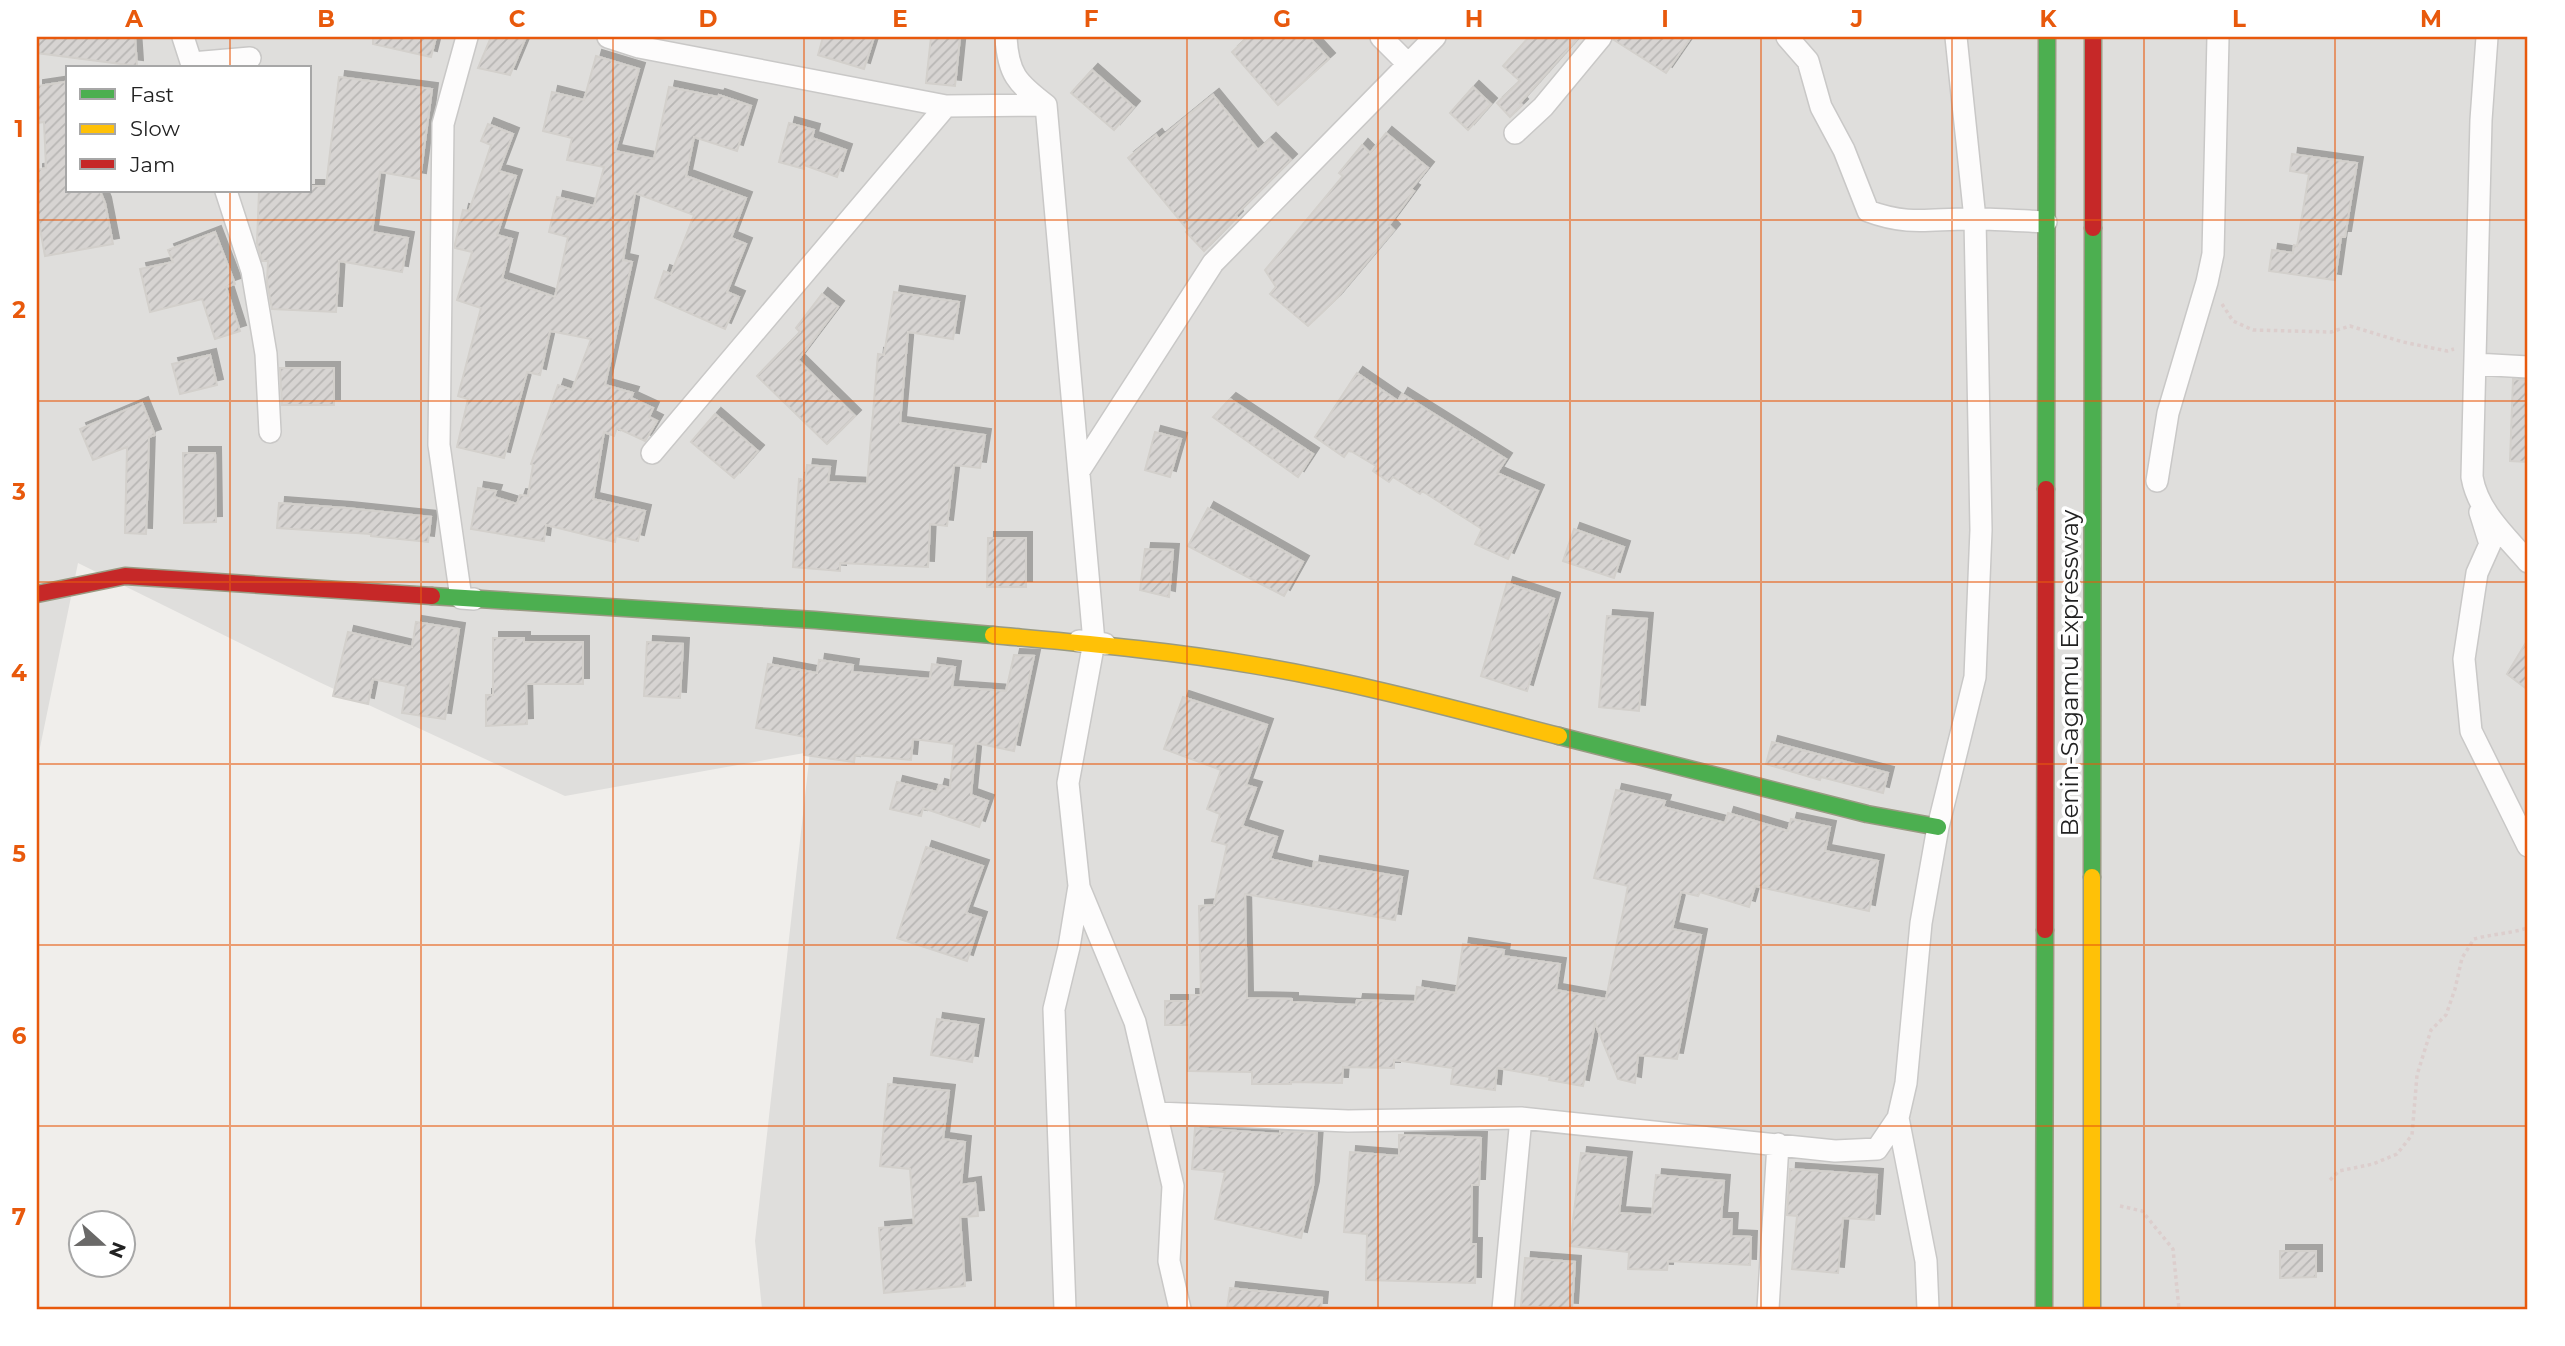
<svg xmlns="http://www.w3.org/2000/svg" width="2565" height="1346" font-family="Montserrat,sans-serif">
  <defs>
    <pattern id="building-hatch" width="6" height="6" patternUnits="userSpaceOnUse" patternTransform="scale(1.75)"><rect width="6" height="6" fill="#d7d4d2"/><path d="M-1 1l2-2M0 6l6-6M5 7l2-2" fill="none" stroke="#b8b6b4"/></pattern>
    <filter id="shadow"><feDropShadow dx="6" dy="-6" stdDeviation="0" flood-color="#0004"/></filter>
  </defs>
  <rect width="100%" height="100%" fill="#f0eeeb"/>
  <path fill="#dfdedc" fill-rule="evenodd" d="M37,37H2528V1309H762L755,1241L810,752L565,796L319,682L78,563L37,762ZM68,68H310V191H68Z"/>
  <path fill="url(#building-hatch)" stroke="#d3d0cc" stroke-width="2" filter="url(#shadow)" d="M37,37H135L137,66L37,53Z
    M373,37H436L431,57L373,44Z
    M491,37H526L510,75L478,68Z
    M823,37H874L864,69L818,55Z
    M931,37H960L955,86L926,83Z
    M1248,37H1309L1329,59L1278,105L1232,52Z
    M1529,37H1579L1520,103L1522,105L1510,117L1497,103L1520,81L1503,66Z
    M1614,37H1691L1666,73L1614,40Z
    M596,56L639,69L615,151L654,159L669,87L718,97L719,95L751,106L737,151L694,137L686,176L746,198L731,238L746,244L727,292L739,297L725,329L655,298L664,271L671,274L694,215L635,193L623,260L632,262L605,385L633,393L631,398L653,408L649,417L657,421L645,441L617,428L614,436L604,432L593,499L645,511L638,541L616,536L615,542L546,525L544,541L471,529L478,488L496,491L494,497L517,504L520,495L528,496L533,465L531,464L558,385L572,390L591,339L550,331L540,375L527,372L504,458L457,447L468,399L458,396L481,308L457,300L472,252L455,248V244L463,210L469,211L491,145L481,141L488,124L513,134L499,171L516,176L497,235L512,239L502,279L555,297L568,237L549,232L557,197L594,206L604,167L567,160L572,138L543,131L552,92L584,100Z
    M1092,70L1134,107L1114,130L1071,93Z
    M339,77L432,89L420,179L380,172L372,232L408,238L402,272L339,261L336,312L272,309L267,282L268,261H262L257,243L259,191H310V186H326Z
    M65,82L68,103V191H100L105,203L113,244L45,256L37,212V170L46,168L44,122L37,123V86Z
    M1473,87L1491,104L1468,130L1450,113Z
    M1213,95L1258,150L1270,139L1291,160L1236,215L1237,217L1204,251L1186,232L1188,230L1128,158L1156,135L1159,139Z
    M789,123L814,130L812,138L846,150L837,177L804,165V169L779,162Z
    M1386,133L1428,168L1411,189L1414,191L1389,225L1394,230L1335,300L1308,326L1270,294L1276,287L1265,270L1343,176L1339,173L1362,145L1370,153Z
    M2292,154L2357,163L2345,237H2341L2335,280L2269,271L2272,250L2293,253L2294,245L2297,246L2309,174L2290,171Z
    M215,232L235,284L226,287L240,331L215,339L202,299L150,312L140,269L173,262L168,250Z
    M894,292L959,302L953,339L908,332L900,423L985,435L980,468L954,465L947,526L930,524L928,567L840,563V571L793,567L799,479L805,480L807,465L830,467L828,482L867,484L878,354L884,355Z
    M822,294L838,307L798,360L855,416L827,444L757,376L800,332L796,328Z
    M210,355L217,385L180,394L172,364Z
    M280,368H334V405H282Z
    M1357,373L1398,401L1402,394L1506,459L1497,473L1538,491L1508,559L1475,544L1482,529L1422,491L1420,494L1393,477L1389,482L1373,471L1376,466L1349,450L1344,457L1315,437Z
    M2513,379L2528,380V462L2510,461Z
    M1230,399L1313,454L1298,477L1213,417Z
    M142,403L155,435L149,437L146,534L125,533L127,447L93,460L80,429Z
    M715,414L758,451L734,478L691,442Z
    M1155,432L1181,439L1170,477L1145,470Z
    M183,453H215L216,522L184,523Z
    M279,503L346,508L431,517L428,542L371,536V534L277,528Z
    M1208,508L1303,562L1284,596L1188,546Z
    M1574,529L1624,547L1614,578L1563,561Z
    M988,538H1026V587H987Z
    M1145,549L1173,550L1169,597L1140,590Z
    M1507,583L1554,599L1527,691L1481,676Z
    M1607,616L1647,619L1639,711L1599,707Z
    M416,622L459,629L445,719L402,713L406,686L373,679L368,704L333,696L348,632L412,647Z
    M493,638H524V642H583V684H526L527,724L486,726V695H493Z
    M2528,639V690L2507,674Z
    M647,642L683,644L680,698L644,696Z
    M1014,655L1034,656L1014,751L976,743L971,795L988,801L979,827L923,808L921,816L890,809L897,782L937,792L939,785L950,788L954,744L913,739L911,760L855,755L854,762L804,755L806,737L756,728L768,664L817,673L819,660L853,665L852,672L930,679L932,664L955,667L952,687L1006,691Z
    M1183,697L1267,725L1246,785L1256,788L1242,826L1277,837L1270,859L1313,869L1314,862L1402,877L1395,920L1245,894L1247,998L1292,999V1002L1356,1005L1357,1000L1415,1002L1417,987L1456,993L1463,944L1504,950L1503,956L1560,964L1556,990L1606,999L1628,886L1594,878L1616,790L1665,801L1663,807L1725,823L1728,813L1788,831L1791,819L1830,827L1825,851L1878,861L1869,911L1755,886L1749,907L1700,892L1698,896L1681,892L1672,929L1701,935L1677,1059L1638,1055L1635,1083L1618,1079L1595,1023L1583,1086L1549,1080L1550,1077L1497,1068L1495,1090L1451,1084L1453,1068L1394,1060V1068L1343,1067L1342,1083L1291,1082V1084H1252V1072L1188,1071L1189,1025H1165V1001H1190V995H1201L1199,906L1214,905L1227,845L1212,841L1220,814L1207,809L1221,770L1164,749Z
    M1772,742L1888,773L1883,793L1821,777L1820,780L1766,764Z
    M926,847L983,866L966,913L981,918L967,961L897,938Z
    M937,1019L978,1025L972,1062L931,1055Z
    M888,1084L949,1091L943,1139L965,1142L961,1185L975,1183L978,1216L960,1217L965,1286L884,1293L879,1228L914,1225L910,1169L880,1166Z
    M1195,1128L1280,1134V1131L1317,1133L1313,1187L1301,1238L1215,1219L1225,1172L1192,1169Z
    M1399,1135L1481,1138L1479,1185H1472L1471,1244H1476L1475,1283L1366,1280L1367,1234L1344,1232L1350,1152L1399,1156Z
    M1581,1153L1626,1158L1619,1213L1652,1215L1656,1175L1724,1181L1721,1219H1732L1731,1236L1751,1237L1750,1265L1668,1261L1667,1270L1628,1269L1629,1252L1570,1246Z
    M1790,1169L1877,1175L1874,1220L1843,1218L1838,1273L1792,1269L1797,1216L1787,1215Z
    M2280,1251H2316V1277L2280,1278Z
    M1525,1258L1575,1262L1572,1309L1521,1306Z
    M1230,1288L1322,1298L1321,1309H1227Z"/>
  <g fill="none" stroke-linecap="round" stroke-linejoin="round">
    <g stroke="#c9c8c7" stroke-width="24">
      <path id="street" d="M183,37L193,68
        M467,37L443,124L439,445L461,598L474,599
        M608,37L639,47L946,106L1046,105
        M1006,37C1008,74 1017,83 1046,105L1094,642L1079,641
        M1381,37L1408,64
        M1787,37L1808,61L1821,107L1844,150L1868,211C1911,227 1933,218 1975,219C1999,219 2023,221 2046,222
        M2487,37L2481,120L2472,477C2478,512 2506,536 2528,562
        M192,63L250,58
        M1515,133L1543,107L1601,37
        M226,191L252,271L266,354L270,432
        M2475,364L2528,367
        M652,453L946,106
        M1079,471L1213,263L1435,37
        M2157,481L2168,413L2207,282L2213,254L2218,37
        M2480,512L2490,544L2477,573L2464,659L2471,731L2528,846
        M1079,887L1135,1022L1173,1186L1169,1261L1180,1309
        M1157,1113L1348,1121L1521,1118L1835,1151L1877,1149L1898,1118L1906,1083L1921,923L1938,827L1975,677L1981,530L1975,219L1956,37
        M1898,1118L1926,1261L1928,1309
        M1065,1309L1054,1009L1069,947L1079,886L1068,783L1094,642L1105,644
        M1503,1309L1521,1118
        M1768,1309L1778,1144"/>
    </g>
    <g stroke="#999a82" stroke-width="19">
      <path id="fast" d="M2046,489L2047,37
        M432,596L815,620L993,635
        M1559,736L1867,814L1938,827
        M2092,877L2093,228
        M2044,1309L2045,930"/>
    </g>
    <g stroke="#999a82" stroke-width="19">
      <path id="slow" d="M993,635C1080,643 1167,650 1253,665C1356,682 1458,710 1559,736
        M2092,877V1309"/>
    </g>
    <g stroke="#999a82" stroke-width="19">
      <path id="jam" d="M2093,228V37
        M37,594L125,576L432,596
        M2045,930L2046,489"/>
    </g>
    <path stroke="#dccecd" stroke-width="3.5" stroke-dasharray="3.5 3.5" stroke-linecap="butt" d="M2222,304L2233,321L2253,330L2331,332L2350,326L2403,342L2447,351L2454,349
      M2330,1180L2339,1171L2373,1164L2397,1154L2412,1135L2417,1075L2431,1030L2446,1015L2455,989L2462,958L2474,939C2486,935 2522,932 2528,927
      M2120,1206L2142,1211L2173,1249L2179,1309"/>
    <use href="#street" stroke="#fdfcfc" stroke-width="21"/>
    <use href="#fast" stroke="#4caf50" stroke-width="16"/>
    <use href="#slow" stroke="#ffc107" stroke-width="16"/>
    <use href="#jam" stroke="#c62828" stroke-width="16"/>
  </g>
  <path fill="none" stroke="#e8590c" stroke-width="2" stroke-opacity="0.55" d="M230,37V68M421,37V1309M613,37V1309M804,37V1309M995,37V1309M1187,37V1309M1378,37V1309M1570,37V1309M1761,37V1309M1952,37V1309M2144,37V1309M2335,37V1309M230,191V1309M37,220H2528M37,401H2528M37,582H2528M37,764H2528M37,945H2528M37,1126H2528"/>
  <g text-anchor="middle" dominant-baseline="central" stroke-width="7" stroke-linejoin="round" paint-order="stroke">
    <g font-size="24" fill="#222" stroke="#fff">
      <text transform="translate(2069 673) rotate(-90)">Benin-Sagamu Expressway</text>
    </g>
  </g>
  <rect width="2565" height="1346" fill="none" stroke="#ffffff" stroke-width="77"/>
  <rect x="66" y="66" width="245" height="126" fill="#ffffff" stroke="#a7a7a7" stroke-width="2"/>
  <rect x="80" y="89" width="35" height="10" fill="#4caf50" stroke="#a7a7a7" stroke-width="2"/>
  <text x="130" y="102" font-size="21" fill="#222222">Fast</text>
  <rect x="80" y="124" width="35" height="10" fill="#ffc107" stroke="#a7a7a7" stroke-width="2"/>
  <text x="130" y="136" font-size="21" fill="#222222">Slow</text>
  <rect x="80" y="159" width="35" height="10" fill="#c62828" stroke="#a7a7a7" stroke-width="2"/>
  <text x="130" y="172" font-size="21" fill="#222222">Jam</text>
  <g transform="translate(102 1244) rotate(111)"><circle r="33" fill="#ffffff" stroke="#a7a7a7" stroke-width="2"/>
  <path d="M0-5L12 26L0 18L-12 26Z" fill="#6a6968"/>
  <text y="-10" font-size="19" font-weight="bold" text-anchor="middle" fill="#222222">N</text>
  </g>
  <rect x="38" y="38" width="2488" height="1270" fill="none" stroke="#e8590c" stroke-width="2.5"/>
  <g font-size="23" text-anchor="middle" font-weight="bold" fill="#e8590c">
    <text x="134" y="27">A</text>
    <text x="326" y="27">B</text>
    <text x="517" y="27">C</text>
    <text x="708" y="27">D</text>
    <text x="900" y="27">E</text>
    <text x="1091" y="27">F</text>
    <text x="1282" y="27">G</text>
    <text x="1474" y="27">H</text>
    <text x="1665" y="27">I</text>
    <text x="1857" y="27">J</text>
    <text x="2048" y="27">K</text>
    <text x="2239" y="27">L</text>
    <text x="2431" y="27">M</text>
    <text x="19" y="137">1</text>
    <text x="19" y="318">2</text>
    <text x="19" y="500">3</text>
    <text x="19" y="681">4</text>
    <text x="19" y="862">5</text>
    <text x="19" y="1044">6</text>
    <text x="19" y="1225">7</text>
  </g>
</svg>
